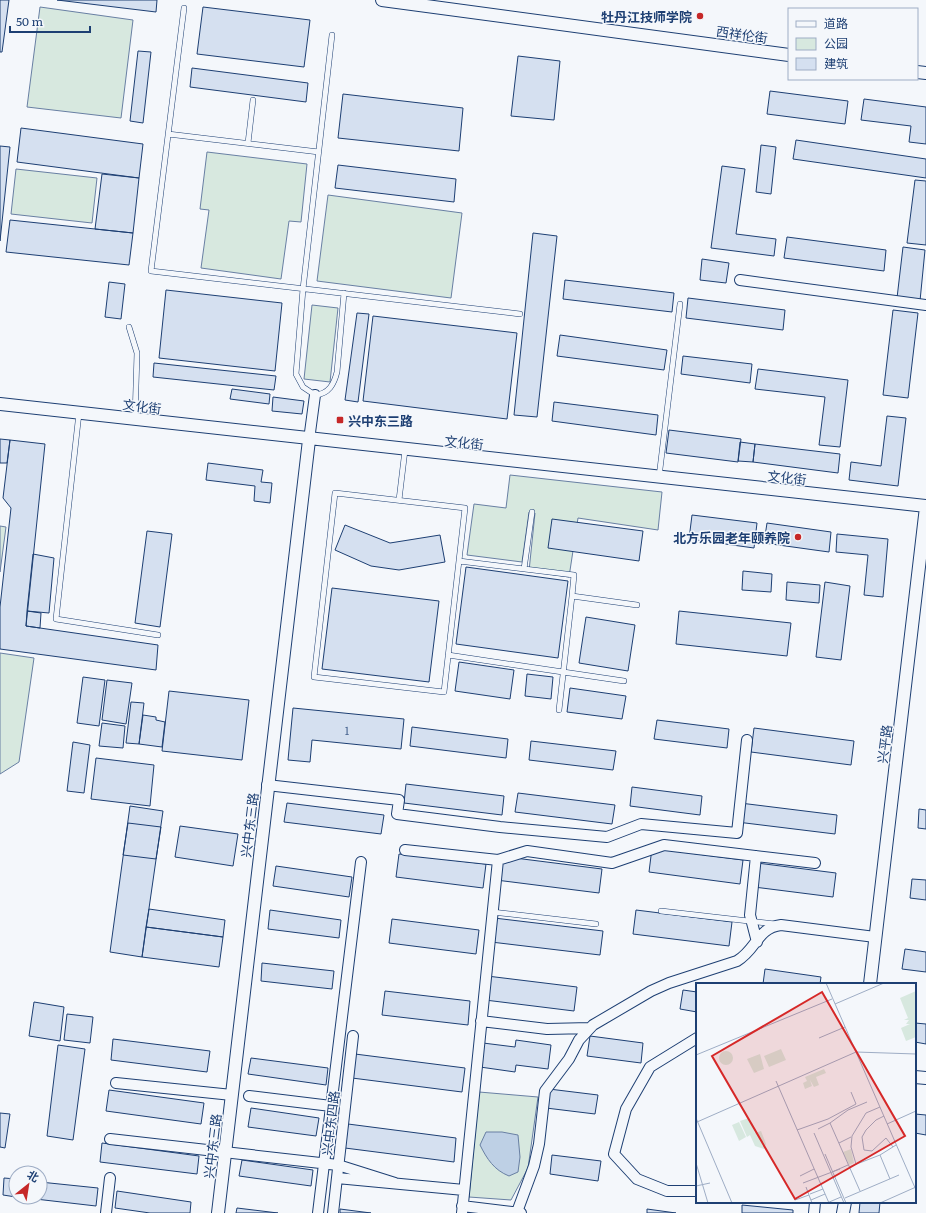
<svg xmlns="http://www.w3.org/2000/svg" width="926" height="1213" font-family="Literata,'Noto Sans SC',serif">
  <rect width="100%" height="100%" fill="#f4f7fb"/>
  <path fill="#d7e8df" stroke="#687fa3" d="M40,7L133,20L121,118L27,107Z
    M207,152L307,164L301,222L289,221L281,279L201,268L209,210L200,209Z
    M16,169L97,178L92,223L11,214Z
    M328,195L462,213L451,298L317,281Z
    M312,305L338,308L330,382L304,379Z
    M510,475L662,492L658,530L578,518L569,577L529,571L535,513L529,512L522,562L467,555L474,504L506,508Z
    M0,526L6,527L0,572Z
    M0,653L34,658L19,762L0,774Z
    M479,1092L538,1097L528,1168L511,1200L469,1197Z"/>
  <path fill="#bed0e5" stroke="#687fa3" d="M486,1132H502L518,1135L520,1157L518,1172L509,1176C494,1170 487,1159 480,1145Z"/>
  <path fill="#d5e0f0" stroke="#1d3f73" d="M0,0H9L2,52H0Z
    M57,0H157L156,12Z
    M203,7L310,20L304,67L197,54Z
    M138,51L151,52L143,123L130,121Z
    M518,56L560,61L554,120L511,116Z
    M192,68L308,83L306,102L190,87Z
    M770,91L848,101L845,124L767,114Z
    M343,94L463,108L459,151L338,138Z
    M864,99L926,107V144L909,142L911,126L861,120Z
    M21,128L143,144L139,178L17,162Z
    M796,140L926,159V178L793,159Z
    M761,145L776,147L771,194L756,192Z
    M0,146L10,147L0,241Z
    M338,165L456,179L454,202L335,188Z
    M722,166L745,169L736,234L776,239L774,256L711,248Z
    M102,174L139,178L133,233L95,229Z
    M915,180L926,181V245L907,243Z
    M10,220L133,233L129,265L6,252Z
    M533,233L557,236L537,417L514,415Z
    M787,237L886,250L884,271L784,258Z
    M903,247L925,250L920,301L897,298Z
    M702,259L729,263L726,283L700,280Z
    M565,280L674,293L672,312L563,299Z
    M109,282L125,284L121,319L105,317Z
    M166,290L282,303L275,371L159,358Z
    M688,298L785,310L783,330L686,318Z
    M893,310L918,313L908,398L883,395Z
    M357,313L369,314L358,402L345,400Z
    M373,316L517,333L507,419L363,401Z
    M560,335L667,350L664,370L557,356Z
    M683,356L752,364L750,383L681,374Z
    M154,363L276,376L274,390L153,377Z
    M758,369L848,380L840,447L819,445L825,397L755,389Z
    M232,389L270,394L269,404L230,399Z
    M273,397L304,401L302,414L272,411Z
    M554,402L658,415L656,435L552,421Z
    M887,416L906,418L898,486L849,480L851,462L881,466Z
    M669,430L741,439L738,462L666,453Z
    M0,439L10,440L7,463H0Z
    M10,440L45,444L26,626L158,645L156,670L0,649V607L11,508L3,498Z
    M740,442L755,444L753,462L738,461Z
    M755,444L840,454L838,473L753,462Z
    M208,463L263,470L261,482L272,483L270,503L254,501L255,486L206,480Z
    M692,515L757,523L754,548L689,539Z
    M552,519L643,531L639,561L548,548Z
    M767,523L831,532L829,552L764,543Z
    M345,525L390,543L440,535L445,562L399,570L371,566L335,550Z
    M147,531L172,534L160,627L135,623Z
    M837,534L888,539L883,597L864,595L868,555L836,552Z
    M33,554L54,558L49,613L27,611Z
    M466,567L568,581L558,658L456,644Z
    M743,571L772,574L771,592L742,590Z
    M787,582L820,585L819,603L786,600Z
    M825,582L850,586L841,660L816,657Z
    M332,588L439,601L429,682L322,669Z
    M27,611L41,613L40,628L26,626Z
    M679,611L791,623L787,656L676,644Z
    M586,617L635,625L628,671L579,663Z
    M459,662L514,670L510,699L455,691Z
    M527,674L553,677L551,699L525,696Z
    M83,677L105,680L99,726L77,723Z
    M107,680L132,683L126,724L102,720Z
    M570,688L626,696L622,719L567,712Z
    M169,691L249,700L242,760L162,751Z
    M131,702L144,703L139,744L126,743Z
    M293,708L404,719L401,749L312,740L310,762L288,760Z
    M143,715L156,717V720L165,722L162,747L139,744Z
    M657,720L729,729L727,748L654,739Z
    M102,723L125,726L123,748L99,746Z
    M412,727L508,739L506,758L410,746Z
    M754,728L854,741L851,765L751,752Z
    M531,741L616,751L613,770L529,760Z
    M73,742L90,745L84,793L67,791Z
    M96,758L154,765L150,806L91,799Z
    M406,784L504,796L502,815L404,803Z
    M632,787L702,796L700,815L630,806Z
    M518,793L615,805L612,824L515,812Z
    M287,803L384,815L381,834L284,822Z
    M740,803L837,815L835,834L737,822Z
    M130,806L163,811L142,957L110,952Z
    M919,809L926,810V829L918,828Z
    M128,823L161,827L156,859L123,855Z
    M180,826L238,834L233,866L175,857Z
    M652,848L743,860L740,884L649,872Z
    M399,854L486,864L483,888L396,877Z
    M499,856L602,869L599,893L496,880Z
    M757,863L836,873L833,897L754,887Z
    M276,866L352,877L349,897L273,886Z
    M912,879L926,880V900L910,898Z
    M149,909L225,920L223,937L146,927Z
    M270,910L341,920L339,938L268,929Z
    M636,910L732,922L729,946L633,934Z
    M494,918L603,931L600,955L491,942Z
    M392,919L479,930L476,954L389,943Z
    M146,927L223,937L219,967L142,957Z
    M905,949L926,952V972L902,969Z
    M262,963L334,971L332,989L261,981Z
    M765,969L821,977L820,984H763Z
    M487,976L577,987L574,1011L485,1000Z
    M683,990L697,992V1012L680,1009Z
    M385,991L470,1001L468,1025L382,1015Z
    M34,1002L64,1007L60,1041L29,1036Z
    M67,1014L93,1017L90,1043L64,1040Z
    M915,1023L926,1024V1044L915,1042Z
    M590,1036L643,1043L641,1063L587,1056Z
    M113,1039L210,1051L207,1072L111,1060Z
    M516,1040L551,1045L548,1069L516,1065L515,1072L480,1067L483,1043L515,1047Z
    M58,1045L85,1049L73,1140L47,1136Z
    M355,1054L465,1068L462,1092L352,1078Z
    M251,1058L328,1068L326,1085L248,1074Z
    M549,1089L598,1095L595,1114L546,1108Z
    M109,1090L204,1103L201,1124L106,1111Z
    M251,1108L319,1118L316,1136L248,1127Z
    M0,1113L10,1114L5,1148L0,1147Z
    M915,1114L926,1115V1135L915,1133Z
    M348,1124L456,1138L454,1162L345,1148Z
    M102,1143L199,1156L197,1174L100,1162Z
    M552,1155L601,1161L598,1181L550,1174Z
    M242,1160L313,1170L311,1186L239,1176Z
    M4,1178L16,1179V1197L3,1195Z
    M40,1182L98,1188L96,1206L18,1197H40Z
    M117,1191L191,1202L190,1213H150L115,1208Z
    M860,1202H880L879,1213H859Z
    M742,1205L793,1210V1213H742Z
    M237,1208L278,1213H236Z
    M340,1209L371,1213H340Z
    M647,1209L676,1213H647Z"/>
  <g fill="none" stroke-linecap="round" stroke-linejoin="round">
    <g stroke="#1d3f73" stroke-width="6">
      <path id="service" d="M184,8L151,271L520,314
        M332,35L303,289L296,374L303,387L315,395C329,394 334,384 337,372L344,293
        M168,134L319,152
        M248,143L253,100
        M129,327L137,353L135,419
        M79,413L56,619L158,635
        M659,477L680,304
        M335,493L465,508L444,692L314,677Z
        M399,500L405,450
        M459,561L574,575L572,596
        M524,569L532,512
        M448,655L624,681
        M559,710L572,596L637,605
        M661,911L775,924
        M492,912L596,924"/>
    </g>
    <g stroke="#1d3f73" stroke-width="12">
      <path id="minor" d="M740,280L926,305
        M309,440L315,395
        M267,785L399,800L397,814L500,827L607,837L641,824L737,833L747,740
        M405,850L498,860L462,1213
        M756,856L750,915L757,942
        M498,860L527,851L612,863L664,845L815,863
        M481,1021L547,1029L590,1028
        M697,1038L650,1067L626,1109L614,1154L637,1179L667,1191H697
        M116,1083L232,1095
        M249,1096L331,1106
        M110,1139L338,1165L395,1183
        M337,1178L464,1190
        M462,1206L521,1213
        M517,1212L534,1166L539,1144L545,1091L569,1059L579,1040L593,1025L651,991L669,983L737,961C757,949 757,928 781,925L875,937
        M106,1213L110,1178
        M318,1213L361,862
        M333,1213L353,1036
        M814,1213L815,1202"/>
    </g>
    <g stroke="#1d3f73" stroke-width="14">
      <path id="tertiary" d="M382,0L789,55
        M917,72L926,73
        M0,404L926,506
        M870,984L926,507
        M915,1077L926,1078
        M218,1213L309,440
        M843,1213L845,1202"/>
    </g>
    <use href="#service" stroke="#f4f7fb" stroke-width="5"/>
    <use href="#minor" stroke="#f4f7fb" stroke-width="10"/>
    <use href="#tertiary" stroke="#f4f7fb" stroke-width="12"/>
  </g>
  <g fill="#c62828" stroke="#f4f7fb" stroke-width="1.5">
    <circle cx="700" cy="16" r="4"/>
    <rect x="336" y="416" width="8" height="8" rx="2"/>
    <circle cx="798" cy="537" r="4"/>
  </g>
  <g text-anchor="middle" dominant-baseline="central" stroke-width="3" stroke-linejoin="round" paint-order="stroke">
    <g font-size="11" fill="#4b6792">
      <text x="347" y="730">1</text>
    </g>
    <g font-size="13" font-weight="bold" fill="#1d3f73" stroke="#f4f7fb" text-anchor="end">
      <text x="692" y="16">牡丹江技师学院</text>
      <text x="348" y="420" text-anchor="start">兴中东三路</text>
      <text x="790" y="537">北方乐园老年颐养院</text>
    </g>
    <g font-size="13" fill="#1d3f73" stroke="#f4f7fb">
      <text transform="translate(742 34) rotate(8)">西祥伦街</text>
      <text transform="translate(142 406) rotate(7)">文化街</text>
      <text transform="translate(464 442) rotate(6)">文化街</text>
      <text transform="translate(787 477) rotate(6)">文化街</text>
      <text transform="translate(884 744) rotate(-83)">兴平路</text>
      <text transform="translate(249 825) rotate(-83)">兴中东三路</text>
      <text transform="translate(330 1123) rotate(-83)">兴中东四路</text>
      <text transform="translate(212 1146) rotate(-83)">兴中东三路</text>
    </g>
  </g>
  <g transform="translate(696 983)">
    <rect width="220" height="220" fill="#f4f7fb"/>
    <path d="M220,8V54L210,58L205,45L214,41H210L213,37H208L212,35L204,15ZM85,66L90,77L73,84L68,73ZM23 75a7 7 0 1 1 14 0a7 7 0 1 1-14 0ZM64,71L68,86L58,90L51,76ZM128,86L130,90L120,94L123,102L118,104L114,97L116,103L109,106L107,100L111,98L109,94ZM53,135L59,150L65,148L70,161L68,166L59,163L54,152L51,154L44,138ZM43,139L50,154L43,158L36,142ZM155,166L158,180L153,182L147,169Z" fill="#d7e8df"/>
    <path fill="none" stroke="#9eadc5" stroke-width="1" d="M130,0L220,207M139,21L188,0M123,55L149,44M0,72L136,16M80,98L133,220M188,133L180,137L170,147L166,154L168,167L176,168L190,155L197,164M0,135L36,220M1,139L160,69L220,71M134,140L152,127L171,119M191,141L220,128M122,146L134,140L164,208M101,147L132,136L160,121L155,109M118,150L148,220M143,160L155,154M129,171L150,220M184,172L194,196M0,180L12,220M160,181L155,164L156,153L170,130L184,124M153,184L184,172L200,162M136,189L152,182M104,193L118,186M107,200L144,186M0,203L14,200M110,204L116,220M114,211L127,206M149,215L203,192M99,217L113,212M115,217L129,211M131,220L145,214M184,220L220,204"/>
    <path fill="#d62828" fill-opacity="0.15" stroke="#d62828" stroke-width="2" d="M126,9L209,153L99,216L16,73Z"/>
    <rect width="220" height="220" fill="none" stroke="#1d3f73" stroke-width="2"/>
  </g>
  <rect x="788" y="8" width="130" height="72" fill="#f4f7fb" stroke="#9eadc5"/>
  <rect x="796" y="21" width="20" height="6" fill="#f4f7fb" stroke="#9eadc5"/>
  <text x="824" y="28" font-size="12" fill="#1d3f73">道路</text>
  <rect x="796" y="38" width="20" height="12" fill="#d7e8df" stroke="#9eadc5"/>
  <text x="824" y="48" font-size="12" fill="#1d3f73">公园</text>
  <rect x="796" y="58" width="20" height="12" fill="#d5e0f0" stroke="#9eadc5"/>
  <text x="824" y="68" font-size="12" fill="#1d3f73">建筑</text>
  <g transform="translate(28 1185) rotate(30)"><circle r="19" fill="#f4f7fb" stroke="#9eadc5"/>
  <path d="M0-3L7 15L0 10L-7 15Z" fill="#c62828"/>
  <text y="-6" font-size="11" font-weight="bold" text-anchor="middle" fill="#1d3f73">北</text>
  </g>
  <path d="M10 26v6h80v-6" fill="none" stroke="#1d3f73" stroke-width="2"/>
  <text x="16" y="26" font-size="12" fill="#1d3f73" stroke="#f4f7fb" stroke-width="3" paint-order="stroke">50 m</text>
</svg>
